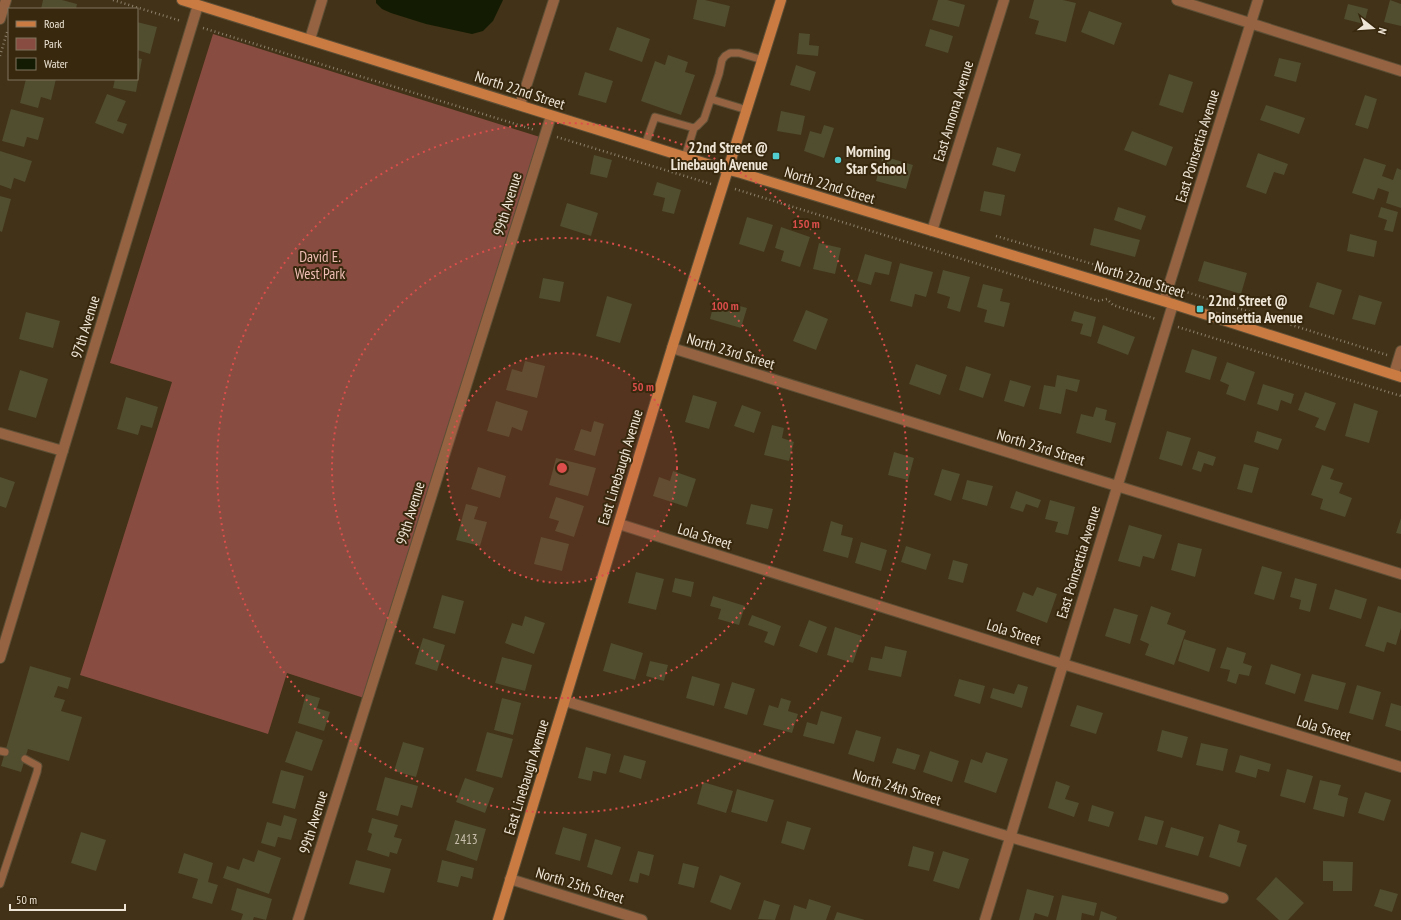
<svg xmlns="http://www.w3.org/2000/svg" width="1401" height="920" font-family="'PT Sans Narrow',sans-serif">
  <rect width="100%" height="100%" fill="#413218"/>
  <path fill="#884c41" d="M213,34L540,137L364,698L287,673L268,734L80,675L172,382L110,363Z"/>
  <path fill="#131c02" d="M376,0H503L493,21L483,31L472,34L426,24L391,13L382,9L376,3Z"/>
  <path fill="#514d2f" d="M43,0H62L77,4L76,9H41Z
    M697,0H705L730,6L725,27L693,19Z
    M938,0H947L965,5L959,27L932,20Z
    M1034,0H1063L1076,3L1066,42L1035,34L1039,21L1029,18Z
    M1390,0L1401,4V26L1384,22Z
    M1348,4L1368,9L1364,24L1344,19Z
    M1089,11L1122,23L1114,45L1081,32Z
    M137,22L157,27L150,54L137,50Z
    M617,27L650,39L642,62L609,50Z
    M930,29L953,36L948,53L925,46Z
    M799,33L810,34L809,45L819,46L818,56L797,54Z
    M668,55L688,62L685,72L695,75L681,115L641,101L655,61L665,65Z
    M137,58L142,59L136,92L113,88L115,79H137Z
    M1279,58L1301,63L1296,82L1274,76Z
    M796,65L816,72L810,91L790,85Z
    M585,72L613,81L606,103L578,95Z
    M1169,74L1193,82L1183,113L1159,105Z
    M26,79H56L51,100L41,97L38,108L20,103Z
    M107,94L126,101L117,121L127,124L123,134L95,123Z
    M1365,95L1377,99L1368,129L1355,125Z
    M1266,105L1305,118L1299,134L1260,120Z
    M11,109L44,118L38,140L27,137L24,147L2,141Z
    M781,111L805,116L801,135L777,131Z
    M824,125L834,128L824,158L804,151L810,131L821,134Z
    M1132,131L1173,147L1166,166L1124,150Z
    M997,147L1021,154L1015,172L992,165Z
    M0,151L32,161L25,182L14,178L11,189L0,185Z
    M1258,153L1288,164L1284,175L1274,172L1266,194L1246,187Z
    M594,155L612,160L607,178L590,174Z
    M883,156L913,165L906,189L876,181Z
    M1364,158L1386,165L1382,176L1393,180L1397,168L1401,170V208L1386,203L1389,192L1378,188L1374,200L1352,193Z
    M657,182L681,190L674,214L662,211L665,198L653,195Z
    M984,191L1005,195L1001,216L980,211Z
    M0,196L11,199L2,232L0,231Z
    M567,203L598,213L591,236L560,226Z
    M1118,207L1146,216L1141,230L1114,220Z
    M1381,207L1398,212L1393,232L1384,230L1387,220L1378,217Z
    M747,217L773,225L764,252L739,244Z
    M781,227L810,237L800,267L781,261L784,251L775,248Z
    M1094,228L1140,240L1135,257L1090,245Z
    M1350,234L1377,241L1374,257L1347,251Z
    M819,243L841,248L835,274L813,269Z
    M865,254L892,262L889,275L875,272L871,285L857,281Z
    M1204,261L1247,273L1241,294L1198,281Z
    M900,263L933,272L926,297L915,294L912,307L890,301Z
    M943,270L970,277L960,312L947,308L950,297L937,293Z
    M543,278L564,282L560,302L539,298Z
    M1317,282L1342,290L1334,315L1309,307Z
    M983,284L1003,289L1000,301L1010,303L1004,327L984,322L987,310L977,307Z
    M1359,295L1382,302L1375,325L1352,319Z
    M607,296L632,304L620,343L596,336Z
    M715,299L747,308L741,328L710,319Z
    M806,310L828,319L816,350L793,341Z
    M1074,311L1096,317L1091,337L1080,334L1083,324L1071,321Z
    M26,312L60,321L53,348L19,339Z
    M1103,325L1135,337L1128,355L1097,343Z
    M1192,349L1217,357L1210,380L1185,372Z
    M525,361L545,366L537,398L506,390L512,369L522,372Z
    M1227,362L1255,372L1245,401L1226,394L1229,385L1220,381Z
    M916,364L947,375L940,395L909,384Z
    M966,366L991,374L983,398L959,390Z
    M20,370L48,379L36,418L8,410Z
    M1057,375L1080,380L1077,392L1066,389L1061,414L1039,409L1044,385L1055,387Z
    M1010,380L1031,386L1024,407L1004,401Z
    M1263,384L1294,394L1291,404L1281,400L1278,411L1257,404Z
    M1305,392L1336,403L1325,431L1315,427L1319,418L1298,410Z
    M693,395L717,402L709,429L685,422Z
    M126,397L158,407L152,428L141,425L138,435L117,429Z
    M496,401L528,411L522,431L512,427L509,437L487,431Z
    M1354,403L1378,411L1369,443L1345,436Z
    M742,405L761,412L754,433L734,426Z
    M1096,407L1107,410L1105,420L1116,423L1111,443L1076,433L1081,414L1093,417Z
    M594,421L604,424L595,456L574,450L581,429L591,432Z
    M772,425L784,428L782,438L794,442L789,461L764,455Z
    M1167,431L1191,438L1182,466L1159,459Z
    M1257,431L1282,439L1278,450L1254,442Z
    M1198,451L1216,457L1213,466L1204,463L1201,472L1192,469Z
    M894,452L914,458L908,480L888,475Z
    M556,458L596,468L588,496L549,485Z
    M1244,464L1259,468L1252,493L1237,489Z
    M1322,465L1334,469L1330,479L1343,483L1339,493L1352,498L1345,517L1320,509L1323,499L1311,495Z
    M478,467L506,476L500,498L471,489Z
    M942,469L960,474L951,501L934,495Z
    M673,471L696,479L687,507L653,496L659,477L670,481Z
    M0,477L15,482L6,508L0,506Z
    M967,480L993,486L987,506L962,499Z
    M1016,491L1041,500L1038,508L1026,504L1023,512L1010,508Z
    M556,497L584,506L574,537L555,531L559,521L549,518Z
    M1050,500L1075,507L1068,535L1055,532L1058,522L1045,519Z
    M466,504L478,507L474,519L487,522L480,546L456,540Z
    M751,504L773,509L768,529L746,524Z
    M1401,518V534L1396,533Z
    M831,521L843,525L841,535L853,538L848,558L823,551Z
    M1129,525L1162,535L1154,559L1143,556L1140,567L1118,561Z
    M541,537L569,544L562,571L534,564Z
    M861,542L887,550L881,571L855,563Z
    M1178,543L1202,549L1195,577L1171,570Z
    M906,546L931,554L926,570L901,562Z
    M953,560L968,564L963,583L948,579Z
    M1262,566L1282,572L1274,600L1254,594Z
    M636,572L664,579L656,610L628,603Z
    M675,578L694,582L691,597L672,592Z
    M1295,578L1317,584L1310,612L1299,609L1301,600L1290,597Z
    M1037,587L1057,594L1047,623L1016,611L1023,592L1033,596Z
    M1335,589L1367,599L1361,619L1329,609Z
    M442,595L464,601L455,634L433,628Z
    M713,596L745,606L739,625L718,619L721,609L710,606Z
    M1151,606L1171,613L1167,624L1186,631L1174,665L1145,655L1149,644L1140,640Z
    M1378,606L1401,613V628L1396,645L1387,642L1384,652L1365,646Z
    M1114,608L1138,615L1130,644L1105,636Z
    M752,615L781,626L774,646L764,642L768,632L748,625Z
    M525,616L545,623L534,654L505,643L512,623L522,626Z
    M809,620L827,627L817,653L799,646Z
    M835,627L862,636L853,663L827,655Z
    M423,638L445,645L437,671L415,664Z
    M1184,639L1216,649L1209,672L1178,661Z
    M611,643L643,653L635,680L603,671Z
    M885,646L907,651L901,677L868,670L871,657L882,659Z
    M1227,647L1246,653L1243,663L1252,666L1249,676L1239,674L1236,684L1227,681L1230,670L1220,668Z
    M502,657L532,665L525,691L495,683Z
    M650,661L668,665L664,681L646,676Z
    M1271,664L1301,674L1295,694L1265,684Z
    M30,666L71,678L68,689L58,686L54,697L65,700L61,711L82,717L69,761L28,749L21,772L1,766Z
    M1312,674L1346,683L1338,710L1304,701Z
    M692,676L720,684L714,706L686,698Z
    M959,679L985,686L980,704L954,696Z
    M732,682L755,689L747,715L724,708Z
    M1018,684L1028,687L1022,708L990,698L993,688L1014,694Z
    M1357,685L1381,692L1373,720L1349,713Z
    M306,694L320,698L317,708L330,712L324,731L298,723Z
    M502,698L521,703L513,735L494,730Z
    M781,698L791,701L788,711L798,714L792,733L763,725L769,705L778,708Z
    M1391,703L1401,706V731L1385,726Z
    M1077,705L1103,713L1096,734L1070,726Z
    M821,711L842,717L834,744L803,736L807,722L817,725Z
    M856,730L881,737L874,762L848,754Z
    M1162,730L1188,737L1182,758L1157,751Z
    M296,731L323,740L312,771L285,762Z
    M487,732L513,739L502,778L476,771Z
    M403,742L424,748L416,777L394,771Z
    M1201,743L1228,749L1223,771L1196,765Z
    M586,747L611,754L606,774L593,771L591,781L578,778Z
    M897,748L920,755L915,770L892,763Z
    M930,751L959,761L952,782L923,772Z
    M986,752L1008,759L996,793L964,782L971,759L982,763Z
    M624,755L646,761L641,779L619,772Z
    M1240,755L1271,764L1269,772L1258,769L1256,778L1235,772Z
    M1287,769L1313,776L1305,803L1280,796Z
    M281,770L304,776L295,809L272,803Z
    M385,777L418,786L412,808L401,805L398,816L376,810Z
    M465,778L494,788L485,813L456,802Z
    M1320,780L1341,785L1338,795L1348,798L1344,817L1313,809Z
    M1056,781L1070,786L1065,799L1079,803L1074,817L1048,808Z
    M703,782L733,791L726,813L697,804Z
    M737,789L774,800L767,822L731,812Z
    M1365,792L1391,800L1384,821L1358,813Z
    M1092,805L1114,812L1109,827L1088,821Z
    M284,815L297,819L291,840L278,837L275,847L261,843L267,822L281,826Z
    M1145,816L1164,821L1157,845L1138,840Z
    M372,818L398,825L394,837L402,839L397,854L390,852L389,857L367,850L372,834L368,832Z
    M455,820L486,829L477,861L446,850Z
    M787,821L811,828L804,850L781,843Z
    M1219,824L1240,831L1237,842L1247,845L1240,867L1209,857Z
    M563,827L587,834L580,861L555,854Z
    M1171,827L1204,837L1198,856L1165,847Z
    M81,832L106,840L96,871L71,863Z
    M595,839L621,847L612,875L587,867Z
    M913,846L934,852L929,871L908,866Z
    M258,850L281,858L269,894L223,878L227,866L239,870L243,858L254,862Z
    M638,851L654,855L649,876L640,873L638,883L629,881Z
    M943,851L969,859L959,889L933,881Z
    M184,853L213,863L208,882L218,885L212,904L192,898L198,879L178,873Z
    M356,860L391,869L384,893L349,884Z
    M442,860L474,868L472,879L461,876L458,887L437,882Z
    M1323,861L1353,862L1352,891H1333V881H1323Z
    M683,863L699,867L694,888L678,884Z
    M720,875L741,883L731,910L710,902Z
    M1276,877L1304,903L1288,920H1279L1256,899Z
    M237,888L272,899L266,920L254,917L253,920H241L243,914L231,910Z
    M1027,889L1054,896L1048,917L1035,913L1033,920H1019Z
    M1380,889L1398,894L1392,912L1374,906Z
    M1062,895L1097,903L1094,916L1082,913L1081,920H1056Z
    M809,899L831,906L826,920H790L794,905L806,909Z
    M764,900L780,905L775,920L758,919Z
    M1101,911L1117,917L1116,920H1099Z
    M837,912L865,920H834Z"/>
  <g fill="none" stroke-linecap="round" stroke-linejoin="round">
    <g stroke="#5d4f36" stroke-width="9">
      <path id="lane" d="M711,99L747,110
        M645,145L655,117L694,128L697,126L704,119L719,74L722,60L725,56L730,53H739L763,60
        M685,157L694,128
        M0,751L5,752
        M0,884L37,772L38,766L25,759"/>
    </g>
    <g stroke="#5d4f36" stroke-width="12">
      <path id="street" d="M1177,0L1401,71
        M0,19L6,0
        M310,39L322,0
        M520,105L554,0
        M932,231L1004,0
        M1164,301L1258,0
        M672,348L1401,574
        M1394,374L1401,351
        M0,433L63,451
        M619,524L1063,664L1401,767
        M0,658L198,5
        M565,701L1010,837L1223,898
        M510,879L642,920
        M298,920L551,116
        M985,920L1173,304"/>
    </g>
    <g stroke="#5d4f36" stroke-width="12">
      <path id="secondary" d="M182,0L717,167L741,173L1173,304L1401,377
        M498,920L672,348L781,0"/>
    </g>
    <path stroke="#8d806b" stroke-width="2.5" stroke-dasharray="1 3" stroke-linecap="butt" d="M113,0L181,21
      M203,28L535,130
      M0,56L8,29
      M557,137L711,184
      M735,189L1098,301L1107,299L1113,305L1156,319
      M996,236L1158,283
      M1180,290L1387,355
      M1178,327L1401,396"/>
    <use href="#lane" stroke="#956341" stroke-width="7"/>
    <use href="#street" stroke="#956341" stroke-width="10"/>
    <use href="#secondary" stroke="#ca7b42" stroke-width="10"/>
  </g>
  <circle cx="562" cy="468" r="115" fill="#db4e4b" fill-opacity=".12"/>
  <g fill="none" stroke="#db4e4b" stroke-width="2" stroke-dasharray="2 4">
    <circle cx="562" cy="468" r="115"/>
    <circle cx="562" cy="468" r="230"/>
    <circle cx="562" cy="468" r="345"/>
  </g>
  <g fill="#52cdd0" stroke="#37280e" stroke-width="1.5">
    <rect x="772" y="152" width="8" height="8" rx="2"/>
    <circle cx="838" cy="160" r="4"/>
    <rect x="1196" y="305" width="8" height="8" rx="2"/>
  </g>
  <g text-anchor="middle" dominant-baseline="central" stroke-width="4" stroke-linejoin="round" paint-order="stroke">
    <g font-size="13" fill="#c8bfac">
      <text x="466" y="839">2413</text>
    </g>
    <g font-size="15" fill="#efe5d6" stroke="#37280e">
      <text transform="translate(520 90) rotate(18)">North 22nd Street</text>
      <text transform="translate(953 111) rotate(-73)">East Annona Avenue</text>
      <text transform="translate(1197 146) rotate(-73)">East Poinsettia Avenue</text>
      <text transform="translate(830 185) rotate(17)">North 22nd Street</text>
      <text transform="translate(507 204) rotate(-73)">99th Avenue</text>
      <text transform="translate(1140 279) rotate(17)">North 22nd Street</text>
      <text transform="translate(85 327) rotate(-73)">97th Avenue</text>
      <text transform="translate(731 351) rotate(17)">North 23rd Street</text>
      <text transform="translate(1041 447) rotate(17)">North 23rd Street</text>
      <text transform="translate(620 467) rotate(-73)">East Linebaugh Avenue</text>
      <text transform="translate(410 513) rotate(-73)">99th Avenue</text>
      <text transform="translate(705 536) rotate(17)">Lola Street</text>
      <text transform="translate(1078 562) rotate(-73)">East Poinsettia Avenue</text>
      <text transform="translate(1014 632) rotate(17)">Lola Street</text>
      <text transform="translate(1324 728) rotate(17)">Lola Street</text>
      <text transform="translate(526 777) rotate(-73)">East Linebaugh Avenue</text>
      <text transform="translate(897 787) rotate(17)">North 24th Street</text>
      <text transform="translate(313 822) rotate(-73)">99th Avenue</text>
      <text transform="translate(580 885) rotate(17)">North 25th Street</text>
    </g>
    <g font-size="15" font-weight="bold" fill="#efe5d6" stroke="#37280e" text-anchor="start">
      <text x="768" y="147" text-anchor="end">22nd Street @<tspan x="768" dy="17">Linebaugh Avenue</tspan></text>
      <text x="846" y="151">Morning<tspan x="846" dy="17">Star School</tspan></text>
      <text x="1208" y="300">22nd Street @<tspan x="1208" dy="17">Poinsettia Avenue</tspan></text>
    </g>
    <g font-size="15" fill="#efbdb4" stroke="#37280e">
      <text x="320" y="256">David E.<tspan x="320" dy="17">West Park</tspan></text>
    </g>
  </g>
  <circle cx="562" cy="468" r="6" fill="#db4e4b" stroke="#37280e" stroke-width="2"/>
  <g font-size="12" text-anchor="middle" font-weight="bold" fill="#db4e4b" stroke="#37280e" stroke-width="4" stroke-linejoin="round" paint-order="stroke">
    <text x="806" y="228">150 m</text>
    <text x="725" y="310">100 m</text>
    <text x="643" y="391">50 m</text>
  </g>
  <rect x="8" y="8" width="130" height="72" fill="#37280e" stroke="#81745e"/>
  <rect x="16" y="21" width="20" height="6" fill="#ca7b42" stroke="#81745e"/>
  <text x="44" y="28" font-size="12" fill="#efe5d6">Road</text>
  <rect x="16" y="38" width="20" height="12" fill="#884c41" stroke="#81745e"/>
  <text x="44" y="48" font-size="12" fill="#efe5d6">Park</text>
  <rect x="16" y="58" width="20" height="12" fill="#131c02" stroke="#81745e"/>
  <text x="44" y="68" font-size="12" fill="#efe5d6">Water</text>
  <g transform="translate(1373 28) rotate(107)" stroke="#37280e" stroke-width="3" paint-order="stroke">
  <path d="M0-3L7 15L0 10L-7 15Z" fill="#efe5d6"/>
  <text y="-6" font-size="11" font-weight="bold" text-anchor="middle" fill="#efe5d6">N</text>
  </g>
  <path d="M10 904v6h115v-6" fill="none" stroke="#efe5d6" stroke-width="2"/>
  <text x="16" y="904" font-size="12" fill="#efe5d6" stroke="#37280e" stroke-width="3" paint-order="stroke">50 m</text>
</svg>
